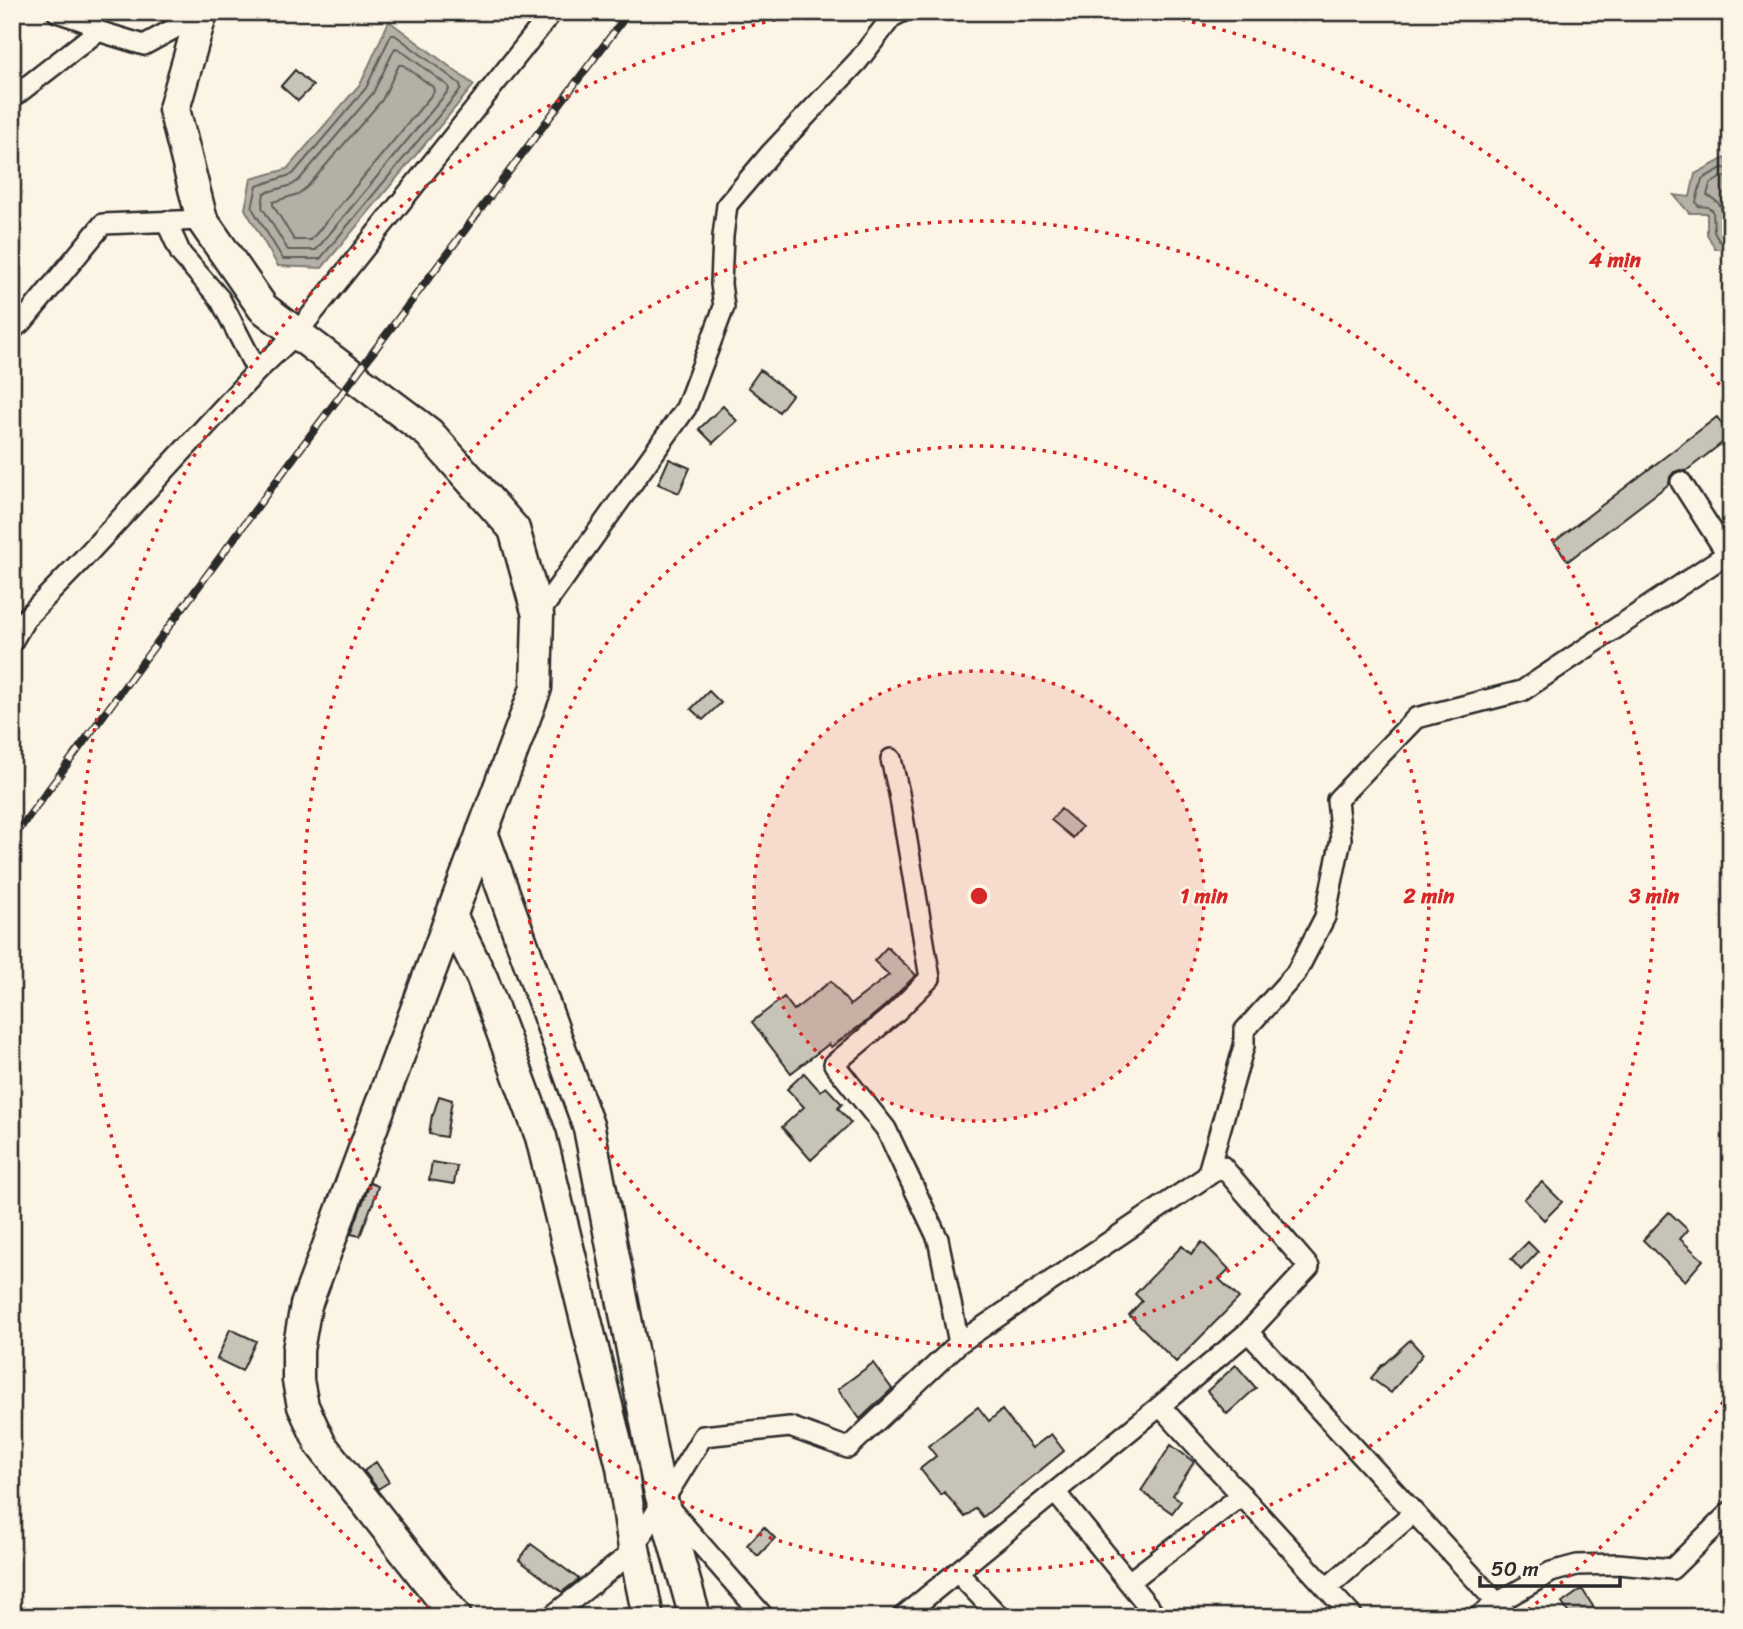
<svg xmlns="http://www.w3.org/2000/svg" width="1743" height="1629" font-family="Sriracha,sans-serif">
  <rect width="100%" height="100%" fill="#fcf5e5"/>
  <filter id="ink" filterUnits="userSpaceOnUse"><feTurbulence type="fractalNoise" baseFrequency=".0143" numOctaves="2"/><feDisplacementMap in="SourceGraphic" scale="14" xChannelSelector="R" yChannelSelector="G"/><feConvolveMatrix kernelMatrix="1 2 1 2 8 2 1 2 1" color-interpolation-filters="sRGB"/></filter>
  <g filter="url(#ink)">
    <path fill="#b4b0a5" stroke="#7d7b74" stroke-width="2" d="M389,21L474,85L322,268L278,266L245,209L251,179L287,169L361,83Z
      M1725,158L1731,166V252L1729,249H1715L1707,234V213H1689L1674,195L1690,197L1695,174Z"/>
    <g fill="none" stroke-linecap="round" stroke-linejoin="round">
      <path stroke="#62605c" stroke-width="2" d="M391,35H395L460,84L461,89L320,259H283L252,208L257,186L293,174L366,88Z
        M395,48L399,49L448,86L449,90L316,250H288L262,207L264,193L292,185L299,180L373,93Z
        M399,65H403L433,87L434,92L311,240H294L273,205V202L298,194L307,187L382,100Z
        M1731,169L1722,168L1702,179L1696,202L1698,206L1708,207L1713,211L1714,232L1719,241L1731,242
        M1731,178L1722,177L1710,184L1707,195C1710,197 1714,199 1717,202C1725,209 1723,221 1723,231L1726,233H1731"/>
    </g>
    <path fill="#c8c3b7" stroke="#2b2b2b" stroke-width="2" d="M295,70L313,86L298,101L281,86Z
      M760,370L792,395L779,412L748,387Z
      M723,406L737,421L713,443L699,429Z
      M1717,417L1731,436L1686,471L1680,470L1674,472L1670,477L1669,484L1568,561L1554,542Z
      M669,459L690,468L679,493L658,484Z
      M709,691L721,703L703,720L691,709Z
      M1061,809L1082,827L1073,838L1051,820Z
      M887,947L916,975L887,1004L868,1020L831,1047L829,1044L791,1073L752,1022L784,997L794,1010L831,981L850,1005L889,975L874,961Z
      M804,1073L820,1091L826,1087L842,1104L838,1108L851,1123L811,1160L782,1127L804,1107L787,1089Z
      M439,1096L452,1100L446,1137L429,1134L432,1115H433Z
      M432,1162L457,1166L454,1184L429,1180Z
      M1542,1182L1562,1202L1544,1220L1524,1199Z
      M370,1183L378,1186L372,1207H371L360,1236L351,1234Z
      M1669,1212L1688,1230L1680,1239L1703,1260L1685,1281L1643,1240Z
      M1202,1242L1229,1269L1219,1279L1239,1298L1176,1362L1129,1315L1142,1301L1135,1294L1182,1246L1191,1254Z
      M1528,1242L1538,1252L1521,1270L1511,1259Z
      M230,1329L256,1341L242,1371L217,1359Z
      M1410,1340L1423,1354L1391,1393L1371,1378L1383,1364H1384Z
      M873,1363L892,1389L860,1419L838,1389Z
      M1236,1365L1256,1388L1227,1414L1207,1391Z
      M978,1407L989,1421L1002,1410L1032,1448L1051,1434L1064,1451L983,1517L976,1508L965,1517L944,1492L941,1495L920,1469L936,1456L928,1446Z
      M1171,1445L1194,1462L1173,1495L1181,1501L1172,1513L1141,1491Z
      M376,1462L389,1482L378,1489L364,1471Z
      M764,1527L775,1538L758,1556L747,1545Z
      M531,1544L579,1579L562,1592L519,1560Z
      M1582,1589L1596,1611L1588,1617H1571L1562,1603Z"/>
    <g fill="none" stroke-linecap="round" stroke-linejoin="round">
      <g stroke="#2b2b2b" stroke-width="24">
        <path id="street" d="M98,31L144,45L201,14
          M12,98L98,31L84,21L57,12
          M12,330L24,320L103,224L202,220
          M257,371L297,333L552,12
          M538,615L686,408L724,307L721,284L723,236L727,205L770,154L858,61L892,17L902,12
          M12,642L26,618L82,560L257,371L220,299L181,254L166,221
          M1207,1176L1244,1046V1031L1296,973L1325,917L1341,839L1337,800L1416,718L1522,691L1727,554L1681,482
          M1248,1332L1160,1406L1353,1617
          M959,1343L1222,1166L1309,1267L1248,1332L1510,1617
          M1055,1492L1157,1617
          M668,1507L764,1617
          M957,1572L1000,1617
          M1129,1582L1242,1495
          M1327,1588L1413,1513
          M551,1617L631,1553L703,1436L790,1427L848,1448L959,1343L938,1239L886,1129L834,1064L895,1013L930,978L899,793L891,759
          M902,1617L1160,1406
          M1478,1617L1497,1603L1551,1572L1577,1565L1618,1564L1672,1569L1731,1511"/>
      </g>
      <g stroke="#2b2b2b" stroke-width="35">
        <path id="primary" d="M202,12L174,109L202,220L263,308L429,433L514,529L538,615L536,688L306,1305L298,1350V1381L303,1406L321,1445L456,1617
          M482,832L589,1128L659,1489L695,1617
          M451,915L482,978L541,1137L622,1467L634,1548L648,1617"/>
      </g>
      <use href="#street" stroke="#fcf5e5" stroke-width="19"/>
      <use href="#primary" stroke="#fcf5e5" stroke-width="30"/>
      <g stroke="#2b2b2b" stroke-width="8">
        <path id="rail" d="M12,839L300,449L629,12"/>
      </g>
      <use href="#rail" stroke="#fcf5e5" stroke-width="5" stroke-dasharray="16" stroke-linecap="butt"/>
    </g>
  </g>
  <circle cx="979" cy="896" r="225" fill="#d62828" fill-opacity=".12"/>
  <g fill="none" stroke="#d62828" stroke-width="3.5" stroke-dasharray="3.5 7">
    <circle cx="979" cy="896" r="225"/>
    <circle cx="979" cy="896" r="450"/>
    <circle cx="979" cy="896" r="675"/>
    <path d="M1729 1393A900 900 0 0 1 1521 1615M437 1615A900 900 0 0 1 807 13M1151 13A900 900 0 0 1 1729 399"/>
  </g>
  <circle cx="979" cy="896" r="10" fill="#d62828" stroke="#fcf5e5" stroke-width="3.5"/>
  <g font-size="21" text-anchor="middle" font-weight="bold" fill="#d62828" stroke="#fcf5e5" stroke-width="5" stroke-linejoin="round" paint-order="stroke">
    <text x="1615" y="267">4 min</text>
    <text x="1204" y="903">1 min</text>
    <text x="1429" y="903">2 min</text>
    <text x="1654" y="903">3 min</text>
  </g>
  <rect width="1743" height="1629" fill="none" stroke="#fcf5e5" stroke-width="42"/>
  <rect x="21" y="21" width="1701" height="1587" fill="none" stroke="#2b2b2b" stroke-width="2.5" filter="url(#ink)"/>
  <path d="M1480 1576v10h140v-10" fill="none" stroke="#2b2b2b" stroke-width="3.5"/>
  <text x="1491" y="1576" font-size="21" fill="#2b2b2b" stroke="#fcf5e5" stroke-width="5" paint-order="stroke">50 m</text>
</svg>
